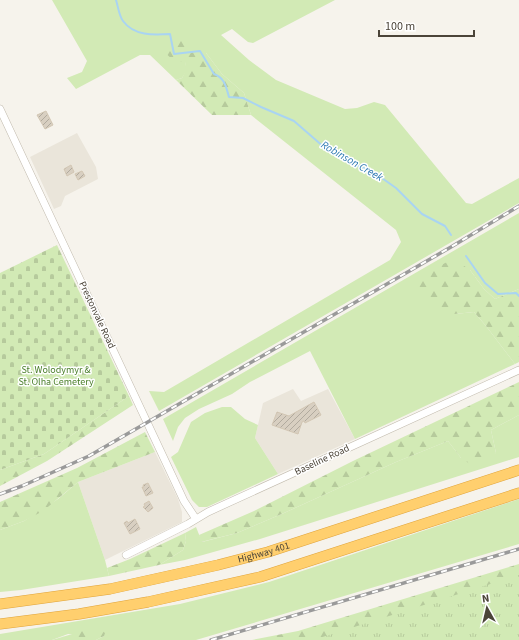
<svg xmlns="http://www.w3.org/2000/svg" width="519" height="640" font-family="'Source Sans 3',sans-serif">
  <defs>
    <pattern id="forest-firs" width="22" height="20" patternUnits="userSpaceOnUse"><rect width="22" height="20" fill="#d2eab5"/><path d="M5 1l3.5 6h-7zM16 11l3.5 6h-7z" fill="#b6ca9c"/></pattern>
    <pattern id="cemetery-stones" width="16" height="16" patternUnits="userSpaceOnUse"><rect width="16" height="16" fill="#d2eab5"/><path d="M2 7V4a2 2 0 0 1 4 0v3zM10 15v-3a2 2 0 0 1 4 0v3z" fill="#b6ca9c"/></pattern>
    <pattern id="park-tufts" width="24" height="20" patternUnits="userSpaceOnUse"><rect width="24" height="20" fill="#d2eab5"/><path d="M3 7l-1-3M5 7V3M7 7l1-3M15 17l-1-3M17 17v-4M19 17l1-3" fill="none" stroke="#b6ca9c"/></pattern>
    <pattern id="building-hatch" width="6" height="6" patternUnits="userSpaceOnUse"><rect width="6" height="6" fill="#d8cfc1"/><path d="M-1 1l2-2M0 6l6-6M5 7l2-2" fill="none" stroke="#b1aa9e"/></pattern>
  </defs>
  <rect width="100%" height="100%" fill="#f6f3ec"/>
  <path fill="#eae5da" d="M77,133L96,167L98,179L65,196L61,206L54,209L30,157Z
    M293,389L301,401L328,389L355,439L278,474L255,438L263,403Z
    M155,452L178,499L182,512V522L105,560L78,482Z"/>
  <path fill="#d2eab5" d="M52,0H335L253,43L248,42L232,29L221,35L249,60L276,80L345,109L357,108L374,102L385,105L466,203L472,204L519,178V203L159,411L149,391L164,392L390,260L401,242L396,230L251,115L244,93L222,74L206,53L185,62L187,70L182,78L176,80L150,55H140L76,89L67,78L82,72L87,61Z
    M519,213V289L495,299L484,289L470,270L455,314L474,312L486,326L515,364L355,439L310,351L250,382L232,394L199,409L185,418L178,427L173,441L163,419Z
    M222,407H231L245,419L258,425L255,438L278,474L207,507H199L192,500L171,457L178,452L191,422L205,413Z
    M519,415V457L260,539L185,560L159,565L183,550L186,541L185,533L196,527L202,542L237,533L284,513L396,462L448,441L461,458L496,453L491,430Z
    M78,482L105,560L109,576L21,590L0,592V530L24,521L58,499Z
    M519,499V544L196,640H96L104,636L68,634L52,640H0V634L180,604L269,582Z"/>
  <path fill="url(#forest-firs)" d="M186,38L206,53L222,74L244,93L251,115H212L176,80L182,78L186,70L185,62L173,60L162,50L168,44Z
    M454,259L470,270L484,289L495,299L519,289V362L515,364L486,326L474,312L455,314L437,309L419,287C426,272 440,265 454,259Z
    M519,382V415L491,430L496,453L484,461L470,464L461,458L448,441L396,462L284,513L237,533L201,542L199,535L254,511L353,461Z
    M129,396L133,405L47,461L0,486V470L44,454Z
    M145,432L155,452L78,482L43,511L24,521L0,530V502L77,468Z
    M185,533L186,541L183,550L159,565L109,576L107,568L130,559Z
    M519,564V640H252L298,631Z
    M89,629H100L105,633L104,636L96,640H52Z"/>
  <path fill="url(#cemetery-stones)" d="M57,245L129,396L44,454L0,470V273Z"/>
  <path fill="url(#park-tufts)" d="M519,575V640H313Z"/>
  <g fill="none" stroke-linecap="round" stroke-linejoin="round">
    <path stroke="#a9d4f2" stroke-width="2" d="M116,0C118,6 119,16 123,21C134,36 153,35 170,34L174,54L200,51L214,74C225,78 226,87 229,97L243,98L261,107L294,121L325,148L351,163L372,171L396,188L422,214L445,226L451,235
      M466,256L485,283L498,294L516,293L519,296"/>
  </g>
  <path fill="url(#building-hatch)" stroke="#d3c7b4" d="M46,111L53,125L45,129L37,115Z
    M71,165L74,172L67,176L64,169Z
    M82,171L85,176L78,180L75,174Z
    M314,402L321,415L305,423L304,421L302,422L298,434L272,425L277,412L289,416Z
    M148,483L153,493L146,496L142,487H144L143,485Z
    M149,501L153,508L148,512L143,507L145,506L144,504Z
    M135,519L140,529L130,534L124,523L127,521L128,523Z"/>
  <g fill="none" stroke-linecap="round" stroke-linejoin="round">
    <g stroke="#c2bbae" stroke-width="8">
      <path id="minor" d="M0,109L184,501L196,519
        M126,555L188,524L208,512L519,370"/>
    </g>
    <g stroke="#e0a43c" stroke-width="11">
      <g id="highway">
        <path id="s1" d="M0,604L110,589L218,565L268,552L519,470"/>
        <path d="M0,624L79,614L148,602L260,577L519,493"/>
      </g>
    </g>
    <use href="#minor" stroke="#fff" stroke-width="7"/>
    <use href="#highway" stroke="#ffcf6e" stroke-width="10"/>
    <g stroke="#9a9a9a" stroke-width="3.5">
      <path id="rail" d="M0,494L22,486L89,456L451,247L519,206
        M211,640L519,549"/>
    </g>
    <use href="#rail" stroke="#fff" stroke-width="2" stroke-dasharray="6" stroke-linecap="butt"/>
  </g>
  <g text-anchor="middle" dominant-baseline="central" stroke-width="3" stroke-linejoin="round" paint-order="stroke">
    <g font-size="10" fill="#4b4439" stroke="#fff">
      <text transform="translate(97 315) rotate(65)">Prestonvale Road</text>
      <text transform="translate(322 460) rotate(-25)">Baseline Road</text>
      <text stroke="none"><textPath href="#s1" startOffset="269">Highway 401</textPath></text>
    </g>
    <g font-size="10" fill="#4a7f2a" stroke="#fff">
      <text x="56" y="370">St. Wolodymyr &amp;<tspan x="56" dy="12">St. Olha Cemetery</tspan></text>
    </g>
    <g font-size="11" font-style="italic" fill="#2e7ab2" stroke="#fff">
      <text transform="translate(352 161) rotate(30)">Robinson Creek</text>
    </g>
  </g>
  <g transform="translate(487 608) rotate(352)" stroke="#ffffff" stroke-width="3" paint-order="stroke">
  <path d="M0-3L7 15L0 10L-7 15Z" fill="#4b4439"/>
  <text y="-6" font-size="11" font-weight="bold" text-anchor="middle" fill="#4b4439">N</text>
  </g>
  <path d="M379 30v6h95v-6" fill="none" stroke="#4b4439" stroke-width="2"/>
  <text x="385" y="30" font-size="12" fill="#4b4439" stroke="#ffffff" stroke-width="3" paint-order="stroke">100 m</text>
</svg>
